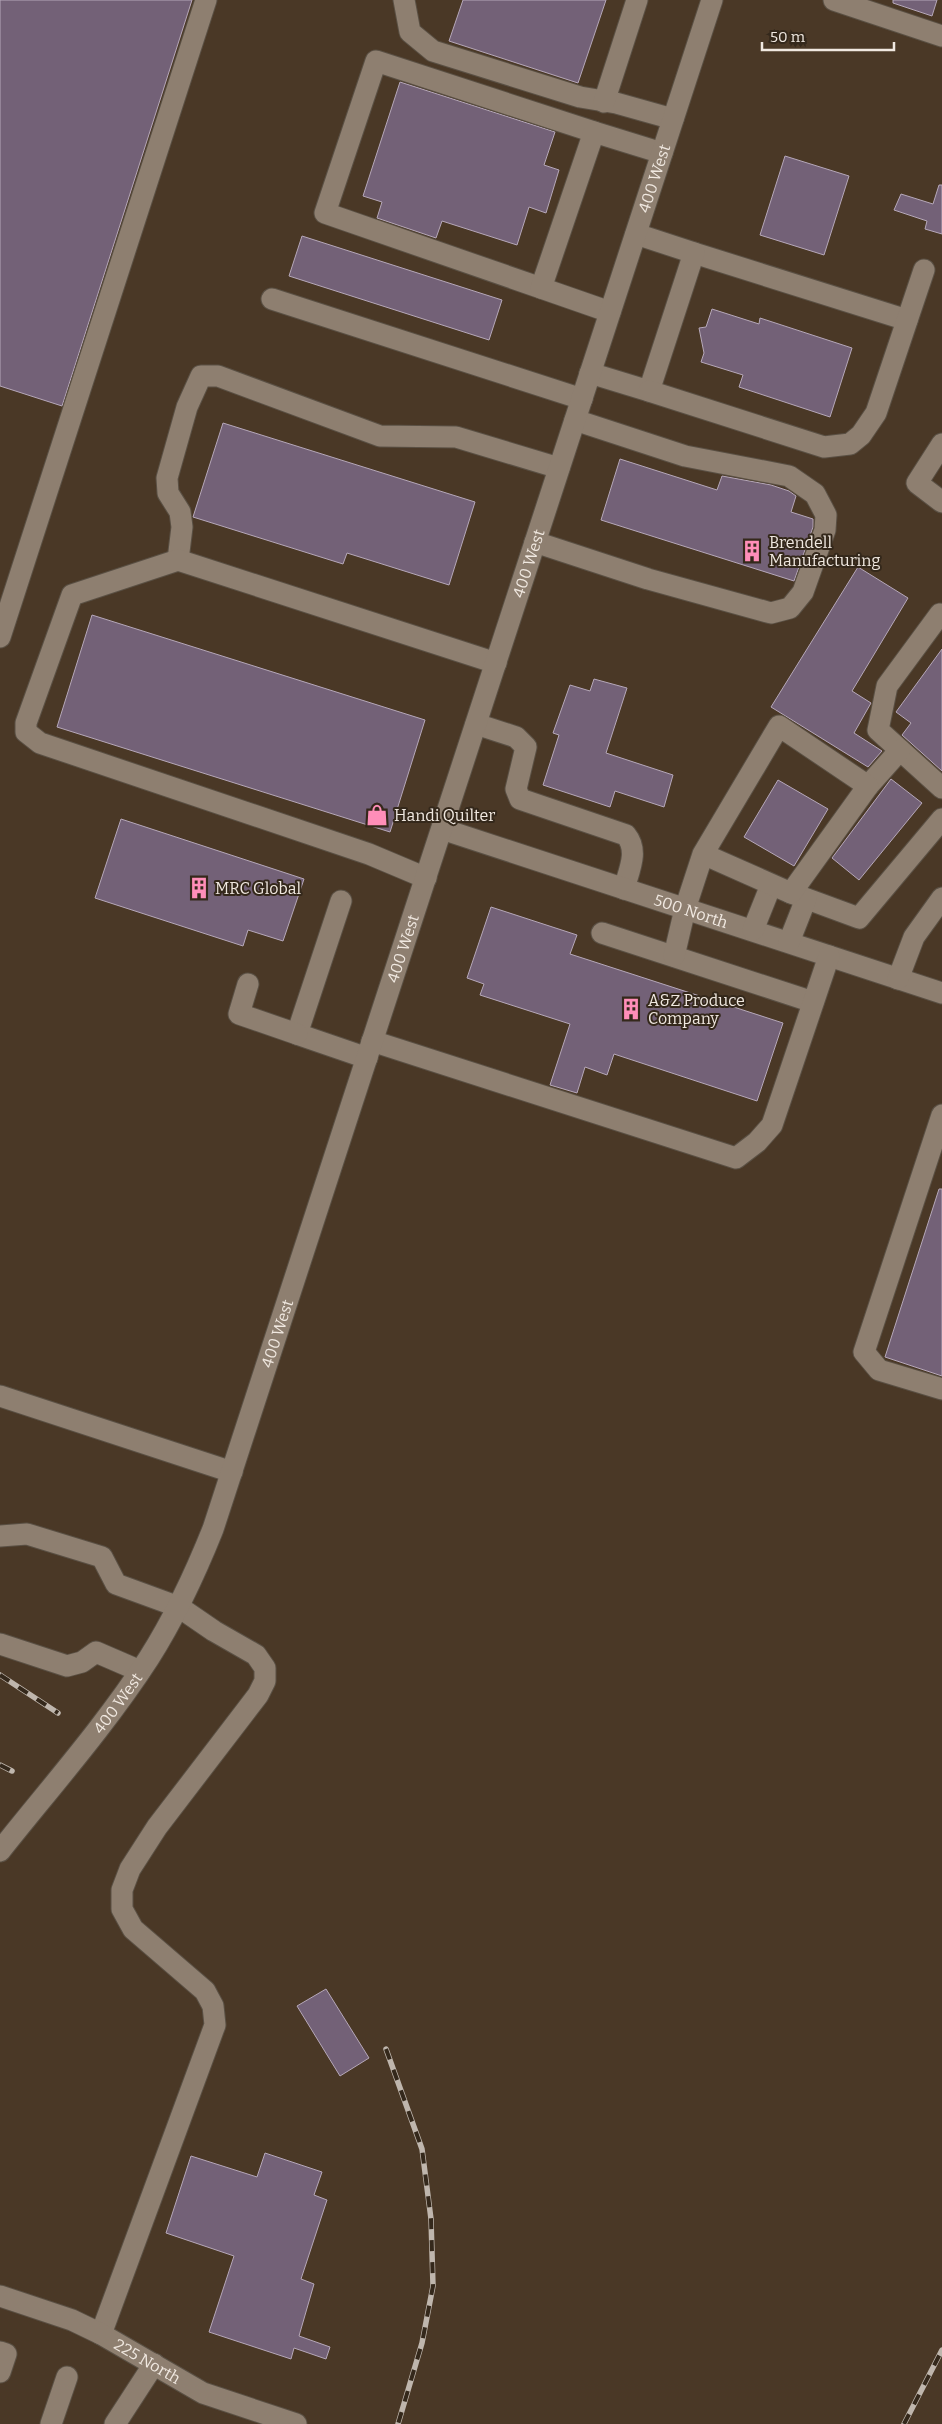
<svg xmlns="http://www.w3.org/2000/svg" width="942" height="2424" font-family="Bitter,serif">
  <rect width="100%" height="100%" fill="#3e3225"/>
  <path fill="#4a3826" d="M0,0H942V2424H0Z"/>
  <path fill="#736177" stroke="#b6a8b9" d="M0,0H192L62,406L0,386Z
    M463,0H606L578,83L449,41Z
    M893,0H937L932,16L893,3Z
    M400,82L555,132L544,165L559,170L546,213L529,207L517,245L442,221L436,238L377,218L382,202L363,196Z
    M785,156L849,176L824,255L760,235Z
    M939,185H942V234L925,229L927,221L894,210L901,194L933,204Z
    M302,236L502,300L489,340L289,276Z
    M712,309L759,324L760,318L852,348L830,417L739,387L743,375L701,362L704,353L699,328L706,327Z
    M223,423L475,502L449,585L347,553L343,564L193,517Z
    M620,459L717,490L722,476L771,485L789,491L796,496L791,512L813,519V527L794,581L601,520Z
    M858,567L908,598L852,691L871,703L854,733L882,751L868,767L771,707Z
    M92,615L425,720L390,832L57,727Z
    M942,649V771L902,735L911,723L896,712Z
    M594,679L627,688L606,753L673,775L664,807L615,791L610,807L543,785L559,735L553,733L570,685L590,691Z
    M891,779L922,803L859,880L832,858Z
    M778,780L828,809L794,866L744,837Z
    M121,819L304,879L283,941L248,930L243,946L95,898Z
    M491,907L577,935L570,954L783,1023L757,1101L614,1054L607,1075L585,1067L577,1093L550,1085L570,1024L480,995L484,984L467,978Z
    M939,1189H942V1376L885,1357Z
    M326,1989L369,2058L340,2076L297,2006Z
    M265,2153L322,2172L314,2195L327,2200L301,2279L314,2284L299,2336L330,2347L326,2359L294,2348L291,2359L209,2332L234,2256L166,2233L191,2156L257,2177Z"/>
  <g fill="none" stroke-linecap="round" stroke-linejoin="round">
    <g stroke="#5a5044" stroke-width="23">
      <g id="minor">
        <path d="M404,0L410,32L433,51L580,97L616,103L673,119"/>
        <path d="M834,0L942,36"/>
        <path d="M604,102L637,0"/>
        <path d="M694,253L907,320"/>
        <path d="M541,288L325,213L376,61L594,132"/>
        <path d="M272,299L582,399"/>
        <path d="M610,312L541,288L594,132L662,153"/>
        <path d="M590,373L649,391L694,253L636,234"/>
        <path d="M649,391L824,447L850,444L861,435L876,413L924,270"/>
        <path d="M942,444L917,483L942,502"/>
        <path d="M535,542L648,579L771,613L790,608L803,592L825,530L826,515L815,494L789,476L685,456L575,420"/>
        <path d="M178,560L182,527L180,512L168,493L167,478L187,407L201,376H218L380,436L456,437L559,468"/>
        <path d="M940,614L887,686L878,730L942,788"/>
        <path d="M0,637L206,0"/>
        <path d="M476,724L516,737L526,747L516,789L520,799L626,835C639,851 629,870 624,889"/>
        <path d="M868,786L900,750"/>
        <path id="s1" d="M442,829L942,993"/>
        <path d="M426,878L369,854L40,743L26,732V723L72,595L178,560L496,663"/>
        <path d="M791,893L859,918L942,819"/>
        <path d="M341,901L297,1034L367,1058"/>
        <path d="M753,930L771,885"/>
        <path d="M602,933L813,1002"/>
        <path d="M789,942L806,899"/>
        <path d="M674,956L685,909L703,854L779,726L868,786L791,893L703,854"/>
        <path d="M898,979L914,937L942,898"/>
        <path d="M248,984L239,1014L297,1034"/>
        <path d="M372,1041L736,1158L757,1142L772,1125L829,956"/>
        <path d="M942,1115L864,1352L879,1370L942,1389"/>
        <path d="M0,1396L232,1472"/>
        <path d="M0,1536L27,1534L102,1557L116,1584L179,1607L214,1631L256,1655L265,1668V1681L258,1695L157,1827L130,1869L122,1890V1909L133,1929L205,1991L213,2006L215,2025L101,2334"/>
        <path d="M0,1644L67,1666L82,1662L96,1652L140,1671"/>
        <path id="s2" d="M0,1851C50,1788 105,1726 149,1658C175,1617 195,1574 213,1529L712,0"/>
        <path id="s3" d="M0,2296L72,2320L101,2334L203,2393L296,2424"/>
        <path d="M0,2352L6,2354L0,2372"/>
        <path d="M51,2424L67,2377"/>
        <path d="M115,2424L154,2364"/>
      </g>
    </g>
    <use href="#minor" stroke="#8e7f70" stroke-width="21"/>
    <g stroke="#bfb6ad" stroke-width="5.5">
      <path id="rail" d="M0,1675L58,1713
        M0,1765L12,1771
        M386,2049L422,2149L431,2219L433,2286L422,2343L398,2424
        M904,2424L942,2350"/>
    </g>
    <use href="#rail" stroke="#34281b" stroke-width="4" stroke-dasharray="11" stroke-linecap="butt"/>
  </g>
  <defs>
    <g id="building-bare" transform="scale(1.725)"><path d="M-4-6H4V6H1V3H-1V6H-4ZM-2.5-4.3h1.7v1.8h-1.7ZM.8-4.3h1.7v1.8H.8ZM-2.5-1h1.7V.8h-1.7ZM.8-1h1.7V.8H.8Z" fill="#ff8eb9" stroke="#34281b" stroke-width="2.5" paint-order="stroke"/></g>
    <g id="shop-bare" transform="scale(1.725)"><path d="M-5-2.5h2.3a2.7 3.5 0 0 1 5.4 0H5L5.5 6h-11ZM-1.5-2.5h3a1.5 2.3 0 0 0-3 0Z" fill="#ff8eb9" stroke="#34281b" stroke-width="2.5" paint-order="stroke"/></g>
  </defs>
  <g fill-rule="evenodd">
    <use href="#building-bare" x="752" y="551"/>
    <use href="#shop-bare" x="377" y="815"/>
    <use href="#building-bare" x="199" y="888"/>
    <use href="#building-bare" x="631" y="1009"/>
  </g>
  <g text-anchor="middle" dominant-baseline="central" stroke-width="4" stroke-linejoin="round" paint-order="stroke">
    <g font-size="16" fill="#f0e8e0" stroke="#34281b">
      <text stroke="none"><textPath href="#s2" startOffset="1809">400 West</textPath></text>
      <text stroke="none"><textPath href="#s2" startOffset="1404">400 West</textPath></text>
      <text stroke="none"><textPath href="#s1" startOffset="262">500 North</textPath></text>
      <text stroke="none"><textPath href="#s2" startOffset="999">400 West</textPath></text>
      <text stroke="none"><textPath href="#s2" startOffset="594">400 West</textPath></text>
      <text stroke="none"><textPath href="#s2" startOffset="189">400 West</textPath></text>
      <text stroke="none"><textPath href="#s3" startOffset="162">225 North</textPath></text>
    </g>
    <g font-size="16" fill="#f0e8e0" stroke="#34281b" text-anchor="start">
      <text x="769" y="542">Brendell<tspan x="769" dy="18">Manufacturing</tspan></text>
      <text x="394" y="815">Handi Quilter</text>
      <text x="215" y="888">MRC Global</text>
      <text x="648" y="1000">A&amp;Z Produce<tspan x="648" dy="18">Company</tspan></text>
    </g>
  </g>
  <path d="M762 42v8h132v-8" fill="none" stroke="#f0e8e0" stroke-width="2.5"/>
  <text x="770" y="42" font-size="15" fill="#f0e8e0" stroke="#34281b" stroke-width="4" paint-order="stroke">50 m</text>
</svg>
